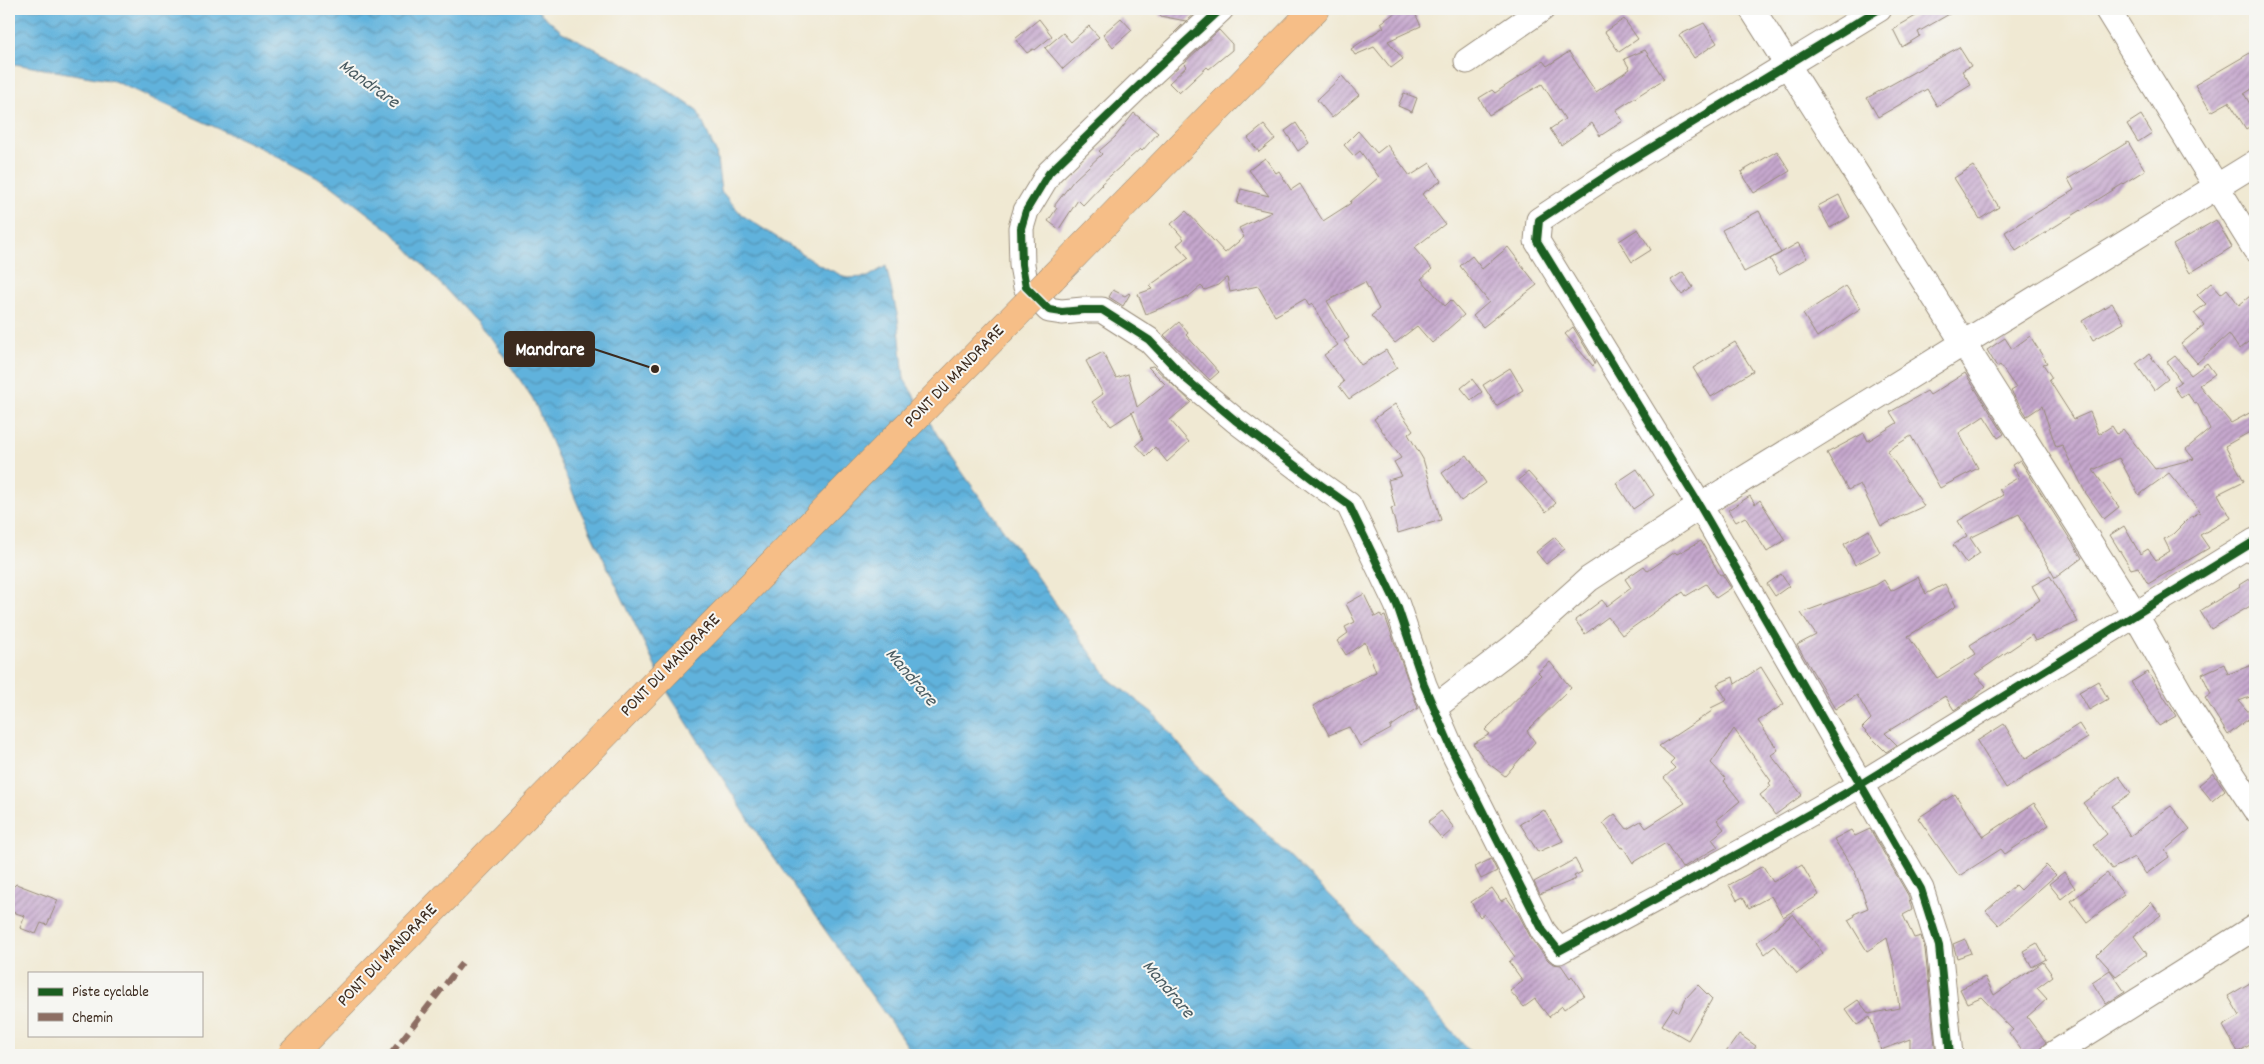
<svg xmlns="http://www.w3.org/2000/svg" width="2264" height="1064" font-family="Dekko,sans-serif">
  <defs>
    <pattern id="water-waves" width="16" height="10" patternUnits="userSpaceOnUse" patternTransform="scale(1.25)"><rect width="16" height="10" fill="#61b2dc"/><path d="M0 5q4-4 8 0t8 0" fill="none" stroke="#5191b2"/></pattern>
    <pattern id="building-hatch" width="6" height="6" patternUnits="userSpaceOnUse" patternTransform="scale(1.25)"><rect width="6" height="6" fill="#c6a8ce"/><path d="M-1 1l2-2M0 6l6-6M5 7l2-2" fill="none" stroke="#a289a7"/></pattern>
  </defs>
  <rect width="100%" height="100%" fill="#f6f6f2"/>
  <filter id="ink" filterUnits="userSpaceOnUse"><feTurbulence type="fractalNoise" baseFrequency=".02" numOctaves="2"/><feDisplacementMap in="SourceGraphic" scale="10" xChannelSelector="R" yChannelSelector="G"/><feConvolveMatrix kernelMatrix="1 2 1 2 8 2 1 2 1" color-interpolation-filters="sRGB"/></filter>
  <filter id="wash" filterUnits="userSpaceOnUse"><feTurbulence type="fractalNoise" baseFrequency=".0096" numOctaves="4" result="noise"/><feDisplacementMap in="SourceGraphic" scale="20" xChannelSelector="R" yChannelSelector="G"/><feGaussianBlur stdDeviation="1.12" result="paint"/><feColorMatrix in="noise" values="0 0 0 0 0 0 0 0 0 0 0 0 0 0 0 0 0 1.4 0 .05"/><feComposite in="paint" operator="in"/></filter>
  <g filter="url(#wash)">
    <rect width="100%" height="100%" fill="#f0e9d3"/>
    <path fill="url(#water-waves)" stroke="#4e6e7d" d="M9,9H536L562,32L639,71L697,110L716,152L721,191L742,215L818,264L847,278L868,277L886,266L898,318L904,379L945,448L1110,680L1153,713L1193,761L1338,904L1473,1055H914L768,850L667,691L581,512L533,399L492,339L392,232L329,184L261,148L114,81L9,63Z"/>
    <g id="blocks">
      <path fill="url(#building-hatch)" d="M1161,9H1200L1174,33L1186,21L1160,16Z
        M1400,9H1413L1421,26L1388,41L1403,59L1391,68L1374,47L1355,55L1351,49L1384,27L1381,23Z
        M1928,9H1958L1918,32L1920,36L1902,47L1893,29Z
        M1121,18L1132,30L1113,47L1103,34Z
        M1039,19L1052,36L1035,50L1033,49L1027,53L1015,39Z
        M1624,19L1638,39L1619,52L1605,32Z
        M1704,23L1717,43L1694,58L1679,35Z
        M1089,26L1099,37L1063,69L1045,48L1063,33L1071,42Z
        M1219,30L1232,44V50L1209,69L1207,67L1179,93L1169,83L1187,66L1184,63Z
        M1959,47L1971,66L1962,71L1971,85L1937,106L1927,89L1878,117L1867,98Z
        M1645,50L1664,79L1616,110L1623,121L1600,136L1592,123L1561,145L1550,129L1565,119L1542,84L1489,115L1479,98L1492,90L1495,93L1543,61L1547,66L1569,52L1596,92L1630,69L1624,59Z
        M2255,50V87L2244,94L2255,112V123L2246,129L2229,102L2211,112L2195,85Z
        M1342,76L1359,95L1332,118L1317,100Z
        M1404,93L1417,98L1412,112L1398,106Z
        M1134,113L1158,133L1142,151L1140,149L1101,184L1102,185L1083,205L1078,200L1059,229L1048,221L1057,208L1054,206L1074,180L1102,154L1099,151L1115,137Z
        M2141,115L2152,133L2138,142L2127,124Z
        M1296,123L1309,143L1298,151L1285,131Z
        M1264,125L1275,139L1259,152L1248,138Z
        M1358,131L1377,153L1387,145L1410,176L1430,163L1441,181L1422,194L1445,224L1414,248L1432,269L1421,279L1445,306L1451,300L1464,315L1432,343L1417,326L1395,343L1371,316L1379,309L1365,282L1327,301L1349,338L1344,341L1361,365L1386,350L1397,368L1349,399L1339,386L1344,382L1324,355L1338,345L1330,335L1312,304L1309,306L1305,299L1275,316L1258,286L1230,292L1227,277L1218,285L1205,290L1201,286L1188,297L1146,314L1138,294L1152,289L1149,286L1189,258L1177,245L1184,239L1171,224L1186,211L1225,253L1244,237L1239,228L1272,212L1237,204L1241,189L1269,196L1249,170L1265,158L1276,173L1279,171L1291,190L1300,184L1323,221L1351,203L1350,202L1379,177L1360,151L1354,156L1344,145Z
        M2128,142L2145,170L2016,251L2005,232L2074,190L2068,179Z
        M1777,151L1790,171L1754,193L1741,172Z
        M1973,166L1999,207L1980,219L1954,178Z
        M1839,195L1850,217L1830,228L1818,206Z
        M1759,211L1781,253L1744,272L1722,230Z
        M2216,220L2232,247L2190,273L2173,245Z
        M1638,229L1651,250L1632,262L1619,241Z
        M1798,243L1807,258L1779,274L1770,259Z
        M1508,247L1537,285L1483,327L1473,316L1489,302L1460,266L1472,256L1482,269Z
        M1683,272L1693,287L1682,295L1671,280Z
        M2211,283L2221,294L2227,289L2239,305L2255,292V327L2248,333L2252,339L2239,349L2229,334L2197,363L2181,344L2204,325L2194,313L2206,304L2197,295Z
        M1846,286L1861,308L1817,337L1803,314Z
        M1113,290L1125,296L1129,293L1130,294L1123,306L1109,297Z
        M2112,303L2124,323L2093,340L2082,321Z
        M1179,322L1188,333L1186,335L1219,372L1210,380L1164,335Z
        M1573,327L1595,363L1593,366L1565,334Z
        M2030,336L2047,363L2043,364L2052,378L2049,380L2074,419L2090,412L2099,434L2112,426L2117,434L2123,429L2155,469L2194,459L2186,449L2210,429L2197,403L2195,404L2187,393L2181,397L2174,387L2181,382L2167,362L2175,356L2191,375L2207,363L2215,374L2199,385L2231,423L2255,410V429L2225,446L2244,481L2218,494L2231,518L2200,535L2209,548L2148,584L2138,567L2131,569L2110,535L2124,526L2140,554L2148,549L2156,560L2170,551L2164,539L2173,534L2189,518L2200,512L2169,473L2139,495L2119,458L2093,470L2119,507L2104,519L2085,492L2062,445L2056,447L2042,406L2027,416L2011,391L2016,388L2000,365L1997,367L1987,350L2005,338L2012,349Z
        M1735,342L1753,371L1711,397L1693,368Z
        M1103,352L1116,378L1128,374L1137,407L1165,384L1148,367L1153,366L1191,402L1170,420L1189,442L1167,462L1155,447L1146,456L1136,445L1143,439L1132,412L1134,411L1111,426L1092,402L1103,394L1086,361Z
        M2149,354L2168,379L2154,390L2136,364Z
        M1510,368L1523,390L1496,406L1483,385Z
        M1965,373L2004,434L1998,438L1984,416L1959,433L1978,468L1940,488L1911,436L1887,451L1924,506L1881,526L1860,484L1848,490L1827,453L1864,433L1868,441L1897,423L1890,412L1927,391L1930,395Z
        M1472,379L1482,392L1471,400L1461,388Z
        M1395,404L1413,430L1408,434L1423,459L1441,520L1398,533L1391,508L1395,507L1388,480L1402,476L1394,462L1401,458L1374,419Z
        M1467,455L1486,483L1461,501L1442,473Z
        M2020,460L2082,558L2055,578L2019,514L1970,538L1980,553L1966,563L1953,545L1967,536L1958,521L2003,495L1999,489L2019,477L2012,465Z
        M1637,469L1654,495L1633,509L1616,483Z
        M1528,472L1556,503L1546,512L1518,480Z
        M1750,496L1755,504L1760,500L1785,540L1767,552L1745,517L1736,522L1728,510Z
        M1869,530L1880,552L1855,565L1844,544Z
        M1555,537L1565,549L1546,564L1536,552Z
        M1701,541L1720,575L1722,574L1731,588L1716,598L1706,584L1686,596L1683,592L1622,635L1608,617L1585,634L1575,620L1602,600L1607,606L1631,588L1625,579L1644,566L1648,571L1675,552L1677,554Z
        M1781,574L1789,586L1775,596L1767,584Z
        M2255,575V610L2252,605L2211,629L2200,611L2240,586L2239,585Z
        M2050,576L2078,622L2035,641L2032,635L1975,674L1986,686L1973,698L1954,710L1945,696L1885,733L1897,745L1886,752L1862,728L1871,719L1857,695L1835,709L1797,645L1816,635L1801,613L1876,585L1884,580L1891,591L1918,577L1926,594L1945,584L1956,606L1908,636L1937,678L1976,654L1970,645L2040,600L2032,586Z
        M1364,594L1375,617L1380,614L1382,617L1385,616L1418,708L1390,727L1391,729L1360,746L1349,727L1329,735L1313,706L1342,688L1376,672L1365,642L1346,655L1337,641L1348,633L1345,627L1355,622L1346,604Z
        M1550,662L1571,688L1527,731L1535,742L1505,776L1488,763L1473,744L1490,734L1485,730L1541,675L1538,672Z
        M2224,664L2228,674L2252,665L2255,673V695L2239,701L2252,716L2228,735L2205,698L2211,694L2202,674Z
        M1761,667L1784,704L1758,721L1778,750L1771,755L1802,795L1775,815L1760,795L1771,786L1769,783L1771,781L1734,729L1711,763L1726,779L1724,781L1740,801L1717,820L1724,829L1712,839L1718,847L1682,868L1666,843L1633,863L1623,847L1621,848L1603,823L1615,814L1627,829L1641,821L1646,828L1685,803L1664,778L1675,768L1670,763L1674,759L1659,746L1712,711L1711,708L1727,700L1717,684L1733,677L1735,684Z
        M2148,672L2176,716L2159,726L2131,682Z
        M2098,681L2108,699L2089,710L2079,692Z
        M2004,724L2025,759L2079,724L2088,738L2006,788L1977,741Z
        M2213,773L2225,790L2212,801L2199,785Z
        M2119,776L2131,793L2112,806L2130,836L2171,806L2190,829L2165,850L2169,857L2146,874L2134,857L2112,869L2094,845L2107,834L2083,803Z
        M1955,794L1983,837L2034,803L2049,825L2005,854L2001,849L1959,876L1918,818Z
        M1544,810L1563,841L1538,852L1520,824Z
        M1441,811L1454,828L1442,839L1428,822Z
        M1870,829L1908,895L1912,910L1903,915L1914,938L1921,936L1925,949L1936,1055H1910V1039L1881,1050L1870,1017L1857,1025L1845,1009L1858,1000L1869,1014L1899,1008L1894,965L1887,938L1867,951L1848,920L1855,916L1854,914L1868,908L1855,872L1834,839L1851,830L1855,836Z
        M1491,859L1497,871L1481,879L1475,867Z
        M1575,859L1582,872L1574,876L1576,879L1540,894L1534,882Z
        M1802,865L1819,895L1783,917L1771,896L1749,908L1743,897L1737,900L1729,885L1763,866L1773,882Z
        M2046,865L2056,875L1999,925L1986,911L2015,885L2020,890Z
        M2064,872L2075,888L2061,899L2049,884Z
        M2107,873L2124,895L2087,922L2071,901Z
        M16,884L58,900L47,925L41,923L36,934L20,928L25,916L9,911V891Z
        M1492,888L1501,901L1507,898L1518,913L1532,940L1548,960L1553,964L1561,965L1570,978L1572,976L1584,995L1564,1009L1562,1006L1549,1017L1535,999L1524,1007L1510,991L1523,981L1509,962L1515,957L1484,914L1480,917L1471,902Z
        M2151,902L2161,915L2134,936L2147,954L2116,976L2097,955Z
        M1793,914L1823,953L1797,974L1775,946L1765,954L1757,942Z
        M1965,939L1971,953L1957,958L1953,944Z
        M2037,943L2046,959L2032,967L2023,951Z
        M2043,962L2053,976L2037,988L2047,999L2027,1017L2046,1042L2036,1055H2025L2009,1033L2013,1030L1981,997L1967,1003L1960,989L1985,977L1994,995Z
        M2110,970L2125,992L2106,1004L2092,982Z
        M2255,980V1042L2238,1052L2223,1026L2240,1016L2228,996Z
        M1698,985L1712,999L1688,1040L1662,1025L1673,1008L1679,1012L1686,998Z
        M1739,1034L1756,1046L1750,1055H1724Z"/>
    </g>
  </g>
  <g filter="url(#ink)">
    <use href="#blocks" fill-opacity="0" stroke="#968a78" stroke-width="1"/>
    <g fill="none" stroke-linecap="round" stroke-linejoin="round">
      <g stroke="#968a78" stroke-width="27">
        <path id="minor" d="M1221,9L1152,73L1049,173L1026,211L1021,228L1022,265L1026,287L1049,310L1062,312L1083,310H1102L1149,340L1186,379L1235,420L1318,483L1349,505L1397,605L1424,685L1452,750L1543,931L1559,951C1660,896 1762,843 1861,784C1993,704 2123,621 2255,541
          M1752,9L2135,614L2190,710L2255,809
          M1879,9L1618,168L1539,220L1537,241L1700,506L1921,889L1939,946L1950,1055
          M2107,9L2255,249
          M1467,61L1542,9
          M1435,707L1512,648L1589,579L1700,506L2255,163
          M2052,1055L2255,927"/>
      </g>
      <g stroke="#968a78" stroke-width="29">
        <path id="major" d="M1052,278L1315,9"/>
      </g>
      <use href="#minor" stroke="#fff" stroke-width="25"/>
      <use href="#major" stroke="#f6be87" stroke-width="28"/>
      <g stroke="#968a78" stroke-width="29" stroke-linecap="butt">
        <path id="major-bridge" d="M291,1055L1052,278"/>
      </g>
      <use href="#major-bridge" stroke="#f6be87" stroke-width="28"/>
      <path stroke="#8d6e63" stroke-width="6" stroke-dasharray="12 6" stroke-linecap="butt" d="M390,1055L462,963"/>
      <g stroke="#f6f6f2" stroke-width="11">
        <path id="cycleway" d="M1221,9L1152,73L1049,173L1026,211L1021,228L1022,265L1026,287L1049,310L1062,312L1083,310H1102L1149,340L1186,379L1235,420L1318,483L1349,505L1397,605L1424,685L1452,750L1543,931L1559,951C1660,896 1762,843 1861,784C1993,704 2123,621 2255,541
          M1879,9L1618,168L1539,220L1537,241L1700,506L1921,889L1939,946L1950,1055"/>
      </g>
      <use href="#cycleway" stroke="#1b5e20" stroke-width="8"/>
    </g>
  </g>
  <g text-anchor="middle" dominant-baseline="central" stroke-width="4" stroke-linejoin="round" paint-order="stroke">
    <g font-size="18" fill="#3b2a1e" stroke="#f6f6f2">
      <text transform="translate(955 377) rotate(-46)">PONT DU MANDRARE</text>
      <text transform="translate(671 666) rotate(-46)">PONT DU MANDRARE</text>
      <text transform="translate(388 956) rotate(-46)">PONT DU MANDRARE</text>
    </g>
    <g font-size="19" font-style="italic" fill="#485a60" stroke="#f6f6f2">
      <text transform="translate(368 85) rotate(36)">Mandrare</text>
      <text transform="translate(910 678) rotate(50)">Mandrare</text>
      <text transform="translate(1167 990) rotate(50)">Mandrare</text>
    </g>
  </g>
  <path fill="none" stroke="#3b2a1e" stroke-width="2" d="M655 369L594 349"/>
  <circle fill="#3b2a1e" stroke="#f6f6f2" stroke-width="2" cx="655" cy="369" r="5"/>
  <rect fill="#3b2a1e" stroke="#3b2a1e" stroke-width="2" x="505" y="332" width="89" height="34" rx="5"/>
  <g font-size="19" text-anchor="middle" font-weight="bold" fill="#fff">
    <text x="550" y="355">Mandrare</text>
  </g>
  <rect width="2264" height="1064" fill="none" stroke="#f6f6f2" stroke-width="30"/>
  <rect x="28" y="972" width="175" height="65" fill="#f6f6f2" stroke="#aba49d"/>
  <rect x="38" y="988" width="25" height="8" fill="#1b5e20" stroke="#aba49d"/>
  <text x="72" y="996" font-size="15" fill="#3b2a1e">Piste cyclable</text>
  <rect x="38" y="1013" width="25" height="8" fill="#8d6e63" stroke="#aba49d"/>
  <text x="72" y="1022" font-size="15" fill="#3b2a1e">Chemin</text>
</svg>
